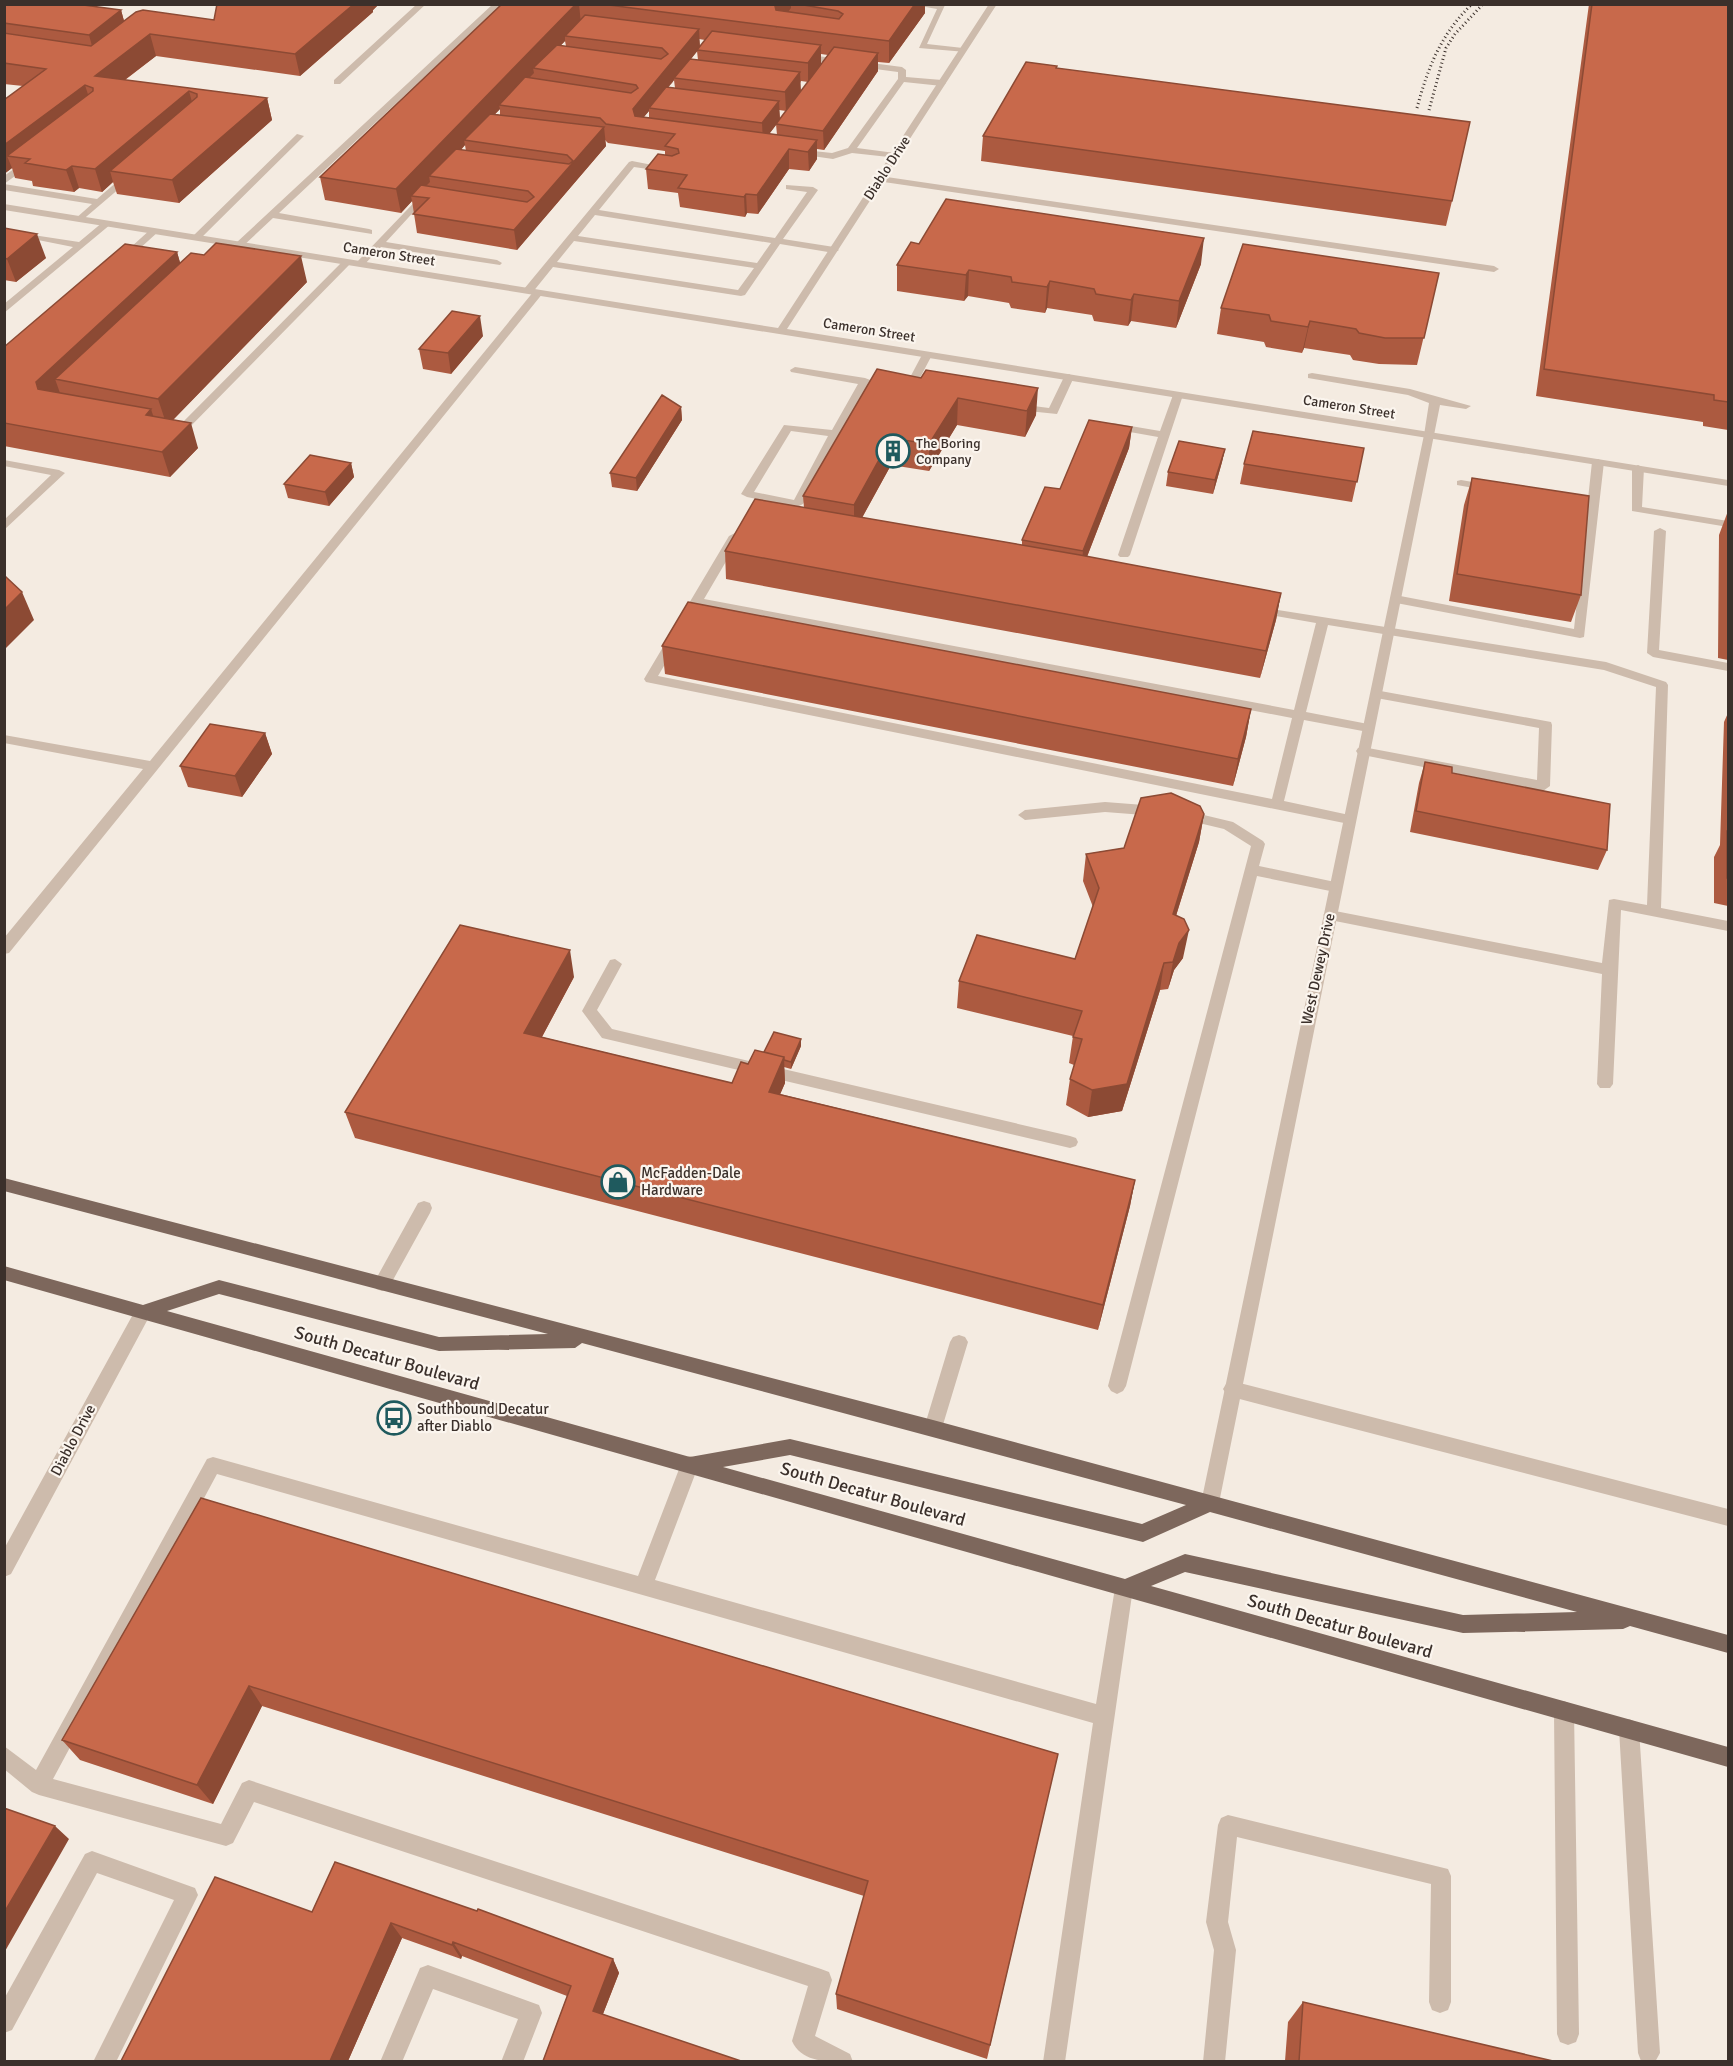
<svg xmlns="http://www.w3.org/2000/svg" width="1733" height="2066" font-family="Signika,sans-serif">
  <rect width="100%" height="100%" fill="#f4ebe1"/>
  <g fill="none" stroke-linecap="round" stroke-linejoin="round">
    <path fill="#cdbbac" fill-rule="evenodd" d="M417,4H426L340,84H334V80Z
      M493,4L500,6L279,213L369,229L372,230V234L273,218L242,247H236V243Z
      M909,4L945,5L927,44L963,48H966V52L919,48L937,9Z
      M802,54L902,67L906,70V77L942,80L946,83L942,86L904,82L857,148L895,153L900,156L898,158L852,153L833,159L798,154L793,151L795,149L832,153L848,148L898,79V72L799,59L798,57Z
      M297,134L304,136L199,240H193V236Z
      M25,161L33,163L4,184V176Z
      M632,161L673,169L668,172L634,167L599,210L775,238L807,192L786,189V185L813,187L818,190L783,239L834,247L839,250L834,253L780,244L745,295L741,296L553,267L532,293H524V289L629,162ZM595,215L771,243L757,263L578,236ZM574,241L754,268L738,290L557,262Z
      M126,174L134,176L80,222L75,219L92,204L4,190V184L97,199Z
      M880,176L1494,266L1499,269L1494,272L877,181V177Z
      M427,189L432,192L430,194L386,242L497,260L502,263L500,265L381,247L363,266H357V262Z
      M103,222L111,224L4,313V304L73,247L33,239V235L79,242Z
      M151,229L159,231L126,261H120V257Z
      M344,260L352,262L181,436L169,435V431L175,430Z
      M534,291L543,293L9,953L4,954V938L143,769L4,743V735L150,761Z
      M923,353L932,355L914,389L909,392L898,389V385H906Z
      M795,367L865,378L878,383L873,386L868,385L803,504L797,507L747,497L741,494L784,425L832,430L858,384L791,372L790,370ZM791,431L828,436L794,500L754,492Z
      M1312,373L1410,389L1471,406L1466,409L1440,405L1434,435L1429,438L1424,435L1429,403L1408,395L1308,378V374Z
      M1069,374L1074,377L1057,414L1018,410L1013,407L1018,404L1049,408L1064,377Z
      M1178,392L1183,395L1130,555L1128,557H1120L1118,555L1158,437L1113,429L1108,426L1113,423L1160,431L1173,395Z
      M1598,459L1604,462L1584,637L1580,638L1391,602V596L1395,595L1574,629L1592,462Z
      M4,460L59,470L65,473L4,530V520L51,475L4,466Z
      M1638,465L1644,468L1642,507L1728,521V527L1632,511V468Z
      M1461,480L1490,485L1496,488L1490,491L1457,485V481Z
      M1660,528L1666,531L1659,650L1728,663V671L1653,657L1647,653L1654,531Z
      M735,533L741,536L704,599L1294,710L1316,623L1253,612V606L1606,662L1666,682L1668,685L1661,908L1728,921V931L1621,910L1613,1084L1610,1088H1600L1597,1084L1602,974L1330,920L1323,915L1330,910L1602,963L1609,900L1614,899L1647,905L1656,687L1604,670L1328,625L1306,712L1368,724L1374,728L1368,732L1304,720L1284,801L1354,816L1356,819L1349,824L646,682L644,679L729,536ZM700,605L1292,718L1272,799L658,676Z
      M1375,690L1551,722L1552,725L1550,786L1543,791L1358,754L1356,751L1358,748L1363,747L1537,780L1539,728L1371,697V691Z
      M1105,802L1157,806L1164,811L1157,816L1105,812L1025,820L1018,815L1025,810Z
      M1183,810L1233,822L1263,841L1265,844L1259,866L1335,882L1342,887L1335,892L1257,876L1126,1386L1123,1391L1117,1394L1111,1391L1108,1386L1251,846L1224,829L1178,818L1176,815L1178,812Z
      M615,959L622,964L597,1010L612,1029L1070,1136L1076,1138L1078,1142L1076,1146L1070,1148L602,1038L582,1011L610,960Z
      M424,1201L430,1203L432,1208L430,1213L388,1289L382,1291L376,1289L374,1284L376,1279L418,1203Z
      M959,1335L965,1337L968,1342L942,1428L939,1434L933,1436L927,1434L924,1428L950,1342L953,1337Z
      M1232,1381L1728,1509V1526L1232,1397L1226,1394L1223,1389L1226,1384Z
      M690,1456L696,1458L699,1464L655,1580L1096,1704L1115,1588L1117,1582L1124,1579L1131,1582L1133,1588L1065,2062H1043L1093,1723L217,1474L53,1779L221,1824L242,1783L249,1780L821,1969L829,1972L832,1980L815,2036L850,2054L853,2062C832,2062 802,2064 792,2041L808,1986L254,1802L233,1843L226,1846L39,1795L32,1792L4,1769V1746L36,1770L207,1459L213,1457L638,1576L681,1464L684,1458Z
      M1564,1701L1571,1704L1574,1711L1579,2034L1576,2042L1568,2045L1560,2042L1557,2034L1554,1711L1557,1704Z
      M1629,1719L1636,1722L1639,1729L1660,2053L1655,2062L1641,2061L1638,2053L1619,1729L1622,1722Z
      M1228,1815L1448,1869L1451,1876V2002L1448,2010L1440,2013L1432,2010L1429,2002L1431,1884L1237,1837L1228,1922L1236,1950L1225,2062H1203L1214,1950L1206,1922L1218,1825L1221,1818Z
      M92,1851L195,1888L198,1895L116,2062H93L174,1900L97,1873L12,2030L4,2033V1999L85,1854Z
      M428,1965L539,2005L542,2013L523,2062H501L518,2019L433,1989L402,2062H380L420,1968Z"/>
    <path fill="#cdbbac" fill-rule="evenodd" d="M1429,432L1434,435L1219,1503L1216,1509L1210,1511L1204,1509L1201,1503L1424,435Z
      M143,1305L149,1307L151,1312L149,1317L11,1574L4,1577V1549L137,1307Z"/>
    <path fill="#cdbbac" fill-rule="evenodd" d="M989,4H997L787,329L1728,480V486L4,210V204L778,328Z"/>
    <path fill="#7d675c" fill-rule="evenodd" d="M4,1178L933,1420L1728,1635V1653L1630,1626L1623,1629L1463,1633L1185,1572L1151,1586L1728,1747V1767L4,1280V1266L143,1305L219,1280L439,1337L548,1334L4,1191ZM219,1294L439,1351L575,1348L582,1343L1186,1505L1142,1524L790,1439L690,1457L167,1311ZM790,1455L1143,1542L1210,1512L1577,1612L1463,1615L1185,1554L1125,1579L723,1467Z"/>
    <path stroke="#3b302b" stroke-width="3" stroke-dasharray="1 3" stroke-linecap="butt" d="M1417,108C1428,67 1441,34 1472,4
      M1429,110L1446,48L1455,34L1483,4"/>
  </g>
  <path fill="#ac5a40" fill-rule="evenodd" d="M4,4L121,10L124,21L214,20L217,4H379L373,10V12L300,76L156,56L125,80L267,98L272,120L179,203L117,194L113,182L102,192L79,188L74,192L33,186L32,181L15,178L12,168L4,174V100L23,86L4,84Z
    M502,4H925V13L889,63L878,62V71L824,150L817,149V159L809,171L789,169L758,214L747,213L745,217L680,207L678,193L648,189L646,169L665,155V151L608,143L605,140L606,146L517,250L417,233L412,201L401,213L325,200L320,177ZM699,39L705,40L700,47ZM565,41L566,46H560ZM697,51L698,60L691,59ZM821,54L828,55L780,120L779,110L786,111L801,81L808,82L821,64ZM674,80L675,88L668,87L672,83ZM500,109V115L495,114ZM649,111V118L643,117ZM778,122L776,124L777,135L769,134ZM465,145L466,151L461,150Z
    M1589,4H1728V430L1703,426V422L1536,396Z
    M1057,66V68L1452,201L1446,226L981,161L983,136Z
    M4,228L46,258L16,282L4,280Z
    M919,244L1201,264L1176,328L1131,321L1128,326L1094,321L1092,315L1047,308L1045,313L1011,308L1009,303L968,296L964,301L897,291V265Z
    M177,252L180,263L307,282L173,420L198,448L170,477L4,446V347Z
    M1439,273L1417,365L1379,364L1353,360L1350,355L1304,348L1302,353L1266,347L1264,342L1217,334L1221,308Z
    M483,336L451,374L423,369L419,349Z
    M926,370L1036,415L1025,437L957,425L929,471L891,465L862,518L1022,545V540L1060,489L1132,427L1129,448L1087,557L1281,593L1276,620L1260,678L726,579L725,551L804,508L803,496L921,378Z
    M681,407L682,420L637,491L612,487L610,473Z
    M1364,448L1352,502L1240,484L1244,464Z
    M1225,449L1222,462L1213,494L1166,486L1168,472Z
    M351,463L354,477L329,506L288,498L284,484Z
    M1472,478L1581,595L1571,622L1449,601L1464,505Z
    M1728,511V660L1718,658L1719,535Z
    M662,646L1251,709L1246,737L1233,786L665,674Z
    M1728,713V906L1714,903V857L1720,845L1724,722Z
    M265,733L272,754L242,797L188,787L180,766Z
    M1425,762L1452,773L1607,850L1598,870L1410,832L1419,783Z
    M1204,814L1199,842L1176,916L1183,958L1174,970L1168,989L1160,990L1122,1111L1088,1117L1066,1105L1070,1079L1074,1065L1069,1063L1073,1036L957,1008L959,981L1075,959L1093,907L1083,881L1086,854L1124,848Z
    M574,977L542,1037L732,1083L748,1064L764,1052L801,1046L791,1069L784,1067L785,1083L780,1094L1135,1180L1130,1206L1098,1330L355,1138L345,1112Z
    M201,1498L1058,1754L987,2059L837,2009L836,1994L864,1896L262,1706L213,1804L80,1760L62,1740Z
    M335,1862L613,1959L619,1973L603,2014L543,2061L567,1996L462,1956L461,1959L402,1938L348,2061H121L312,1912Z
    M1303,2002L1553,2061H1285L1288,2022Z"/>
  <path fill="#8c4a34" d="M354,4H379L373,10V12L300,76L295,54Z
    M576,4H579L581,24L565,36V41L538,69L533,68L534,73L503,105H499L500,109L469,141L464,140L465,145L435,177L429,176L430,182L416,196H411L412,201L401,213L396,189Z
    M776,4H791V8L776,28L775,6Z
    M915,4H925V13L889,63V41Z
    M121,10L127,32L95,57L89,35Z
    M699,29L700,48L675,78H674V80L651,109L649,108V111L635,128L633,109Z
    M150,34L156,56L102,97L95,76Z
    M821,45V64L808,82V63Z
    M878,53V71L824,150L823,131Z
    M800,72L801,91L786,111L785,92Z
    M85,85L92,107L7,156L12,168L4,174V145Z
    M189,91L195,113L110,171L113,182L102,192L95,169Z
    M267,98L272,120L179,203L172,180Z
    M779,101L780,120L763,142L762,123Z
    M604,127L606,146L517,250L514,230Z
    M817,140V159L809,171L808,152Z
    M789,149V169L758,214L757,195Z
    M72,166L79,188L74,192L66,170Z
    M746,194L747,213L745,217L744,197Z
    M37,234L46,258L16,282L7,259Z
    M1204,238L1201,264L1176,328L1179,301Z
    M177,252L184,276L55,379L60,393L48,413L36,382Z
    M301,256L307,282L167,426L158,399Z
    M969,270L968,296L964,301L966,275Z
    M1050,281L1047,308L1045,313L1047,287Z
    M1134,294L1131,321L1128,326L1131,300Z
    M480,316L483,336L451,374L448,353Z
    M1310,321L1304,348L1302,353L1308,327Z
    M1038,388L1036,415L1025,437L1027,411Z
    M958,398L957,425L929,471V444Z
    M681,407L682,420L637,491L636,478Z
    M151,409L159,434L146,415Z
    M191,423L198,448L170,477L162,452Z
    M1132,427L1129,448L1081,572L1083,551Z
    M891,438V465L854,532V505Z
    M1225,449L1222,462L1213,494L1215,480Z
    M351,463L354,477L329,506L325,492Z
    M22,592L34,620L4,650V610Z
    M1281,593L1276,620L1260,678L1266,651Z
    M1251,709L1246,737L1233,786L1238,759Z
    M265,733L272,754L242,797L235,776Z
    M1204,814L1199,842L1168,941L1173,914Z
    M1189,930L1183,958L1174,970L1168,989L1173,962L1179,943Z
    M570,950L574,977L530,1059L524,1033Z
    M1164,963L1160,990L1122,1111L1088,1117L1092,1090Z
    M801,1039V1046L791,1069V1062Z
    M784,1057L785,1083L770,1118L769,1092Z
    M1135,1180L1130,1206L1098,1330L1103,1305Z
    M249,1686L262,1706L213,1804L197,1785Z
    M55,1826L69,1839L4,1953V1913Z
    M391,1923L402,1938L348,2061H330Z
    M453,1942L462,1956L461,1959L452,1945Z
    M613,1959L619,1973L599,2024L593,2011Z"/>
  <path fill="#c8694b" stroke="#8c4a34" stroke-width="1.5" d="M4,4H76L121,10L89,35L4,23Z
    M217,4H354L295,54L150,34L95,76L267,98L172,180L110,171L197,97V94L189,91L95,169L72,166L66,170L25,163L30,159L7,156L93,91V88L85,85L4,145V100L46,69L4,63V33L91,46L136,12L143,10L214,20Z
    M502,4H576L396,189L320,177Z
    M601,4H776L775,6L776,10L839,19L843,14L838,11L798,4H915L889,41Z
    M1592,4H1728V402L1714,400V395L1544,369Z
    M585,15L699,29L633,109L635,116L817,140L808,152L789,149L757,195L746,194L744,197L678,188L687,175L646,169L658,154L672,156L679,153L678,149L665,146L675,134L606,124L600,118L499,105L525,77L631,93L638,88L636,85L533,68L557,45L661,59L668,54L662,48L565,36Z
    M712,31L821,45L808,63L697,50Z
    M834,47L878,53L823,131L776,124Z
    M690,59L800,72L785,92L674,78Z
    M1026,62L1057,66L1056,68L1470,122L1452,201L983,136Z
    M666,87L779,101L762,123L649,108Z
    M490,114L604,127L514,230L413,214L429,198L411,196L421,185L527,202L534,197L528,191L429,176L456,149L569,164L573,161L567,155L464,140Z
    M946,199L1204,238L1179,301L1134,294L1131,300L1096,294L1094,289L1050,281L1047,287L1012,282L1011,277L969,270L966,275L897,265L911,242L919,244Z
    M4,228L37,234L7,259L4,258Z
    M216,243L301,256L158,399L55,379L191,253L204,255Z
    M125,244L177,252L36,382L38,389L151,409L146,415L191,423L162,452L4,423V347Z
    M1243,244L1439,273L1424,338H1385L1359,333L1356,329L1310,321L1308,327L1271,321L1269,315L1221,308Z
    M452,311L480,316L448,353L419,349Z
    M877,369L921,378L926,370L1038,388L1027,411L958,398L929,444L891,438L854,505L803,496Z
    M662,395L681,407L636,478L610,473Z
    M1089,420L1132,427L1083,551L1022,540L1045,487L1060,489Z
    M1253,431L1364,448L1357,482L1244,464Z
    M1179,441L1225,449L1215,480L1168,472Z
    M310,455L351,463L325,492L284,484Z
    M1472,478L1589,496L1581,595L1457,574Z
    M755,499L1080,555L1281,593L1266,651L725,551Z
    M6,577L22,592L4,610V578Z
    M688,602L1251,709L1238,759L662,646Z
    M210,724L265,733L235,776L180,766Z
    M1425,762L1452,767V773L1610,804L1607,850L1416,811Z
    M1171,793L1200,806L1204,814L1173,914L1184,919L1189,930L1179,943L1173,962L1164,963L1127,1084L1092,1090L1070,1079L1082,1039L1073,1037L1082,1011L959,981L977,935L1075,959L1099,888L1086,854L1124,848L1141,798Z
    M1727,831H1728V878H1727Z
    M460,925L570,950L524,1033L732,1083L741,1062L748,1064L755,1050L784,1057L769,1092L1135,1180L1103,1305L345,1112Z
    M774,1032L801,1039L791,1062L784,1060V1057L764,1052Z
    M201,1498L1058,1754L990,2045L836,1994L868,1881L249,1686L197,1785L62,1740Z
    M4,1808L55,1826L4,1913Z
    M335,1862L477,1911L478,1909L613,1959L593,2011L741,2061H543L571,1986L453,1942L452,1945L391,1923L330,2061H121L215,1877L312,1912Z
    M1303,2002L1553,2061H1299Z"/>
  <defs>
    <g id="building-ring" transform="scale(1.725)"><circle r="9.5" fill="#fbf5ee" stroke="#1f5a5e" stroke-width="1.5"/><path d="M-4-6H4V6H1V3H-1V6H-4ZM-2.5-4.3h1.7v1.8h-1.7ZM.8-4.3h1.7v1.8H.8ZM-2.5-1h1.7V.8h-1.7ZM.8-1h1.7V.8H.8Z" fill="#1f5a5e"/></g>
    <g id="shop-ring" transform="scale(1.725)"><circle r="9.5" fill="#fbf5ee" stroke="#1f5a5e" stroke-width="1.5"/><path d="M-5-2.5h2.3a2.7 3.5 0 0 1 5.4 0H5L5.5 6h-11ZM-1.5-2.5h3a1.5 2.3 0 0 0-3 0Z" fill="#1f5a5e"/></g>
    <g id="bus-ring" transform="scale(1.725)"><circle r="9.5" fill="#fbf5ee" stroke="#1f5a5e" stroke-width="1.5"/><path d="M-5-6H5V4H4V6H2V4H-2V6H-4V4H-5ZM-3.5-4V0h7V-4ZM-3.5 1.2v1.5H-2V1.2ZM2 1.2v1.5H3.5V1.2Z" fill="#1f5a5e"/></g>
  </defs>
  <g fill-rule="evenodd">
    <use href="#building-ring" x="893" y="451"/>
    <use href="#shop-ring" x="618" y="1182"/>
    <use href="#bus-ring" x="394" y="1418"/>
  </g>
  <g text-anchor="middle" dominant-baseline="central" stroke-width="4.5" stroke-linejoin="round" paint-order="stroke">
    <g font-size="14" fill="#3b302b" stroke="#fbf5ee">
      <text transform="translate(887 168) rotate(-57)">Diablo Drive</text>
      <text transform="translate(389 254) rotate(9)">Cameron Street</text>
      <text transform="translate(869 330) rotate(9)">Cameron Street</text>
      <text transform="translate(1349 407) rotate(9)">Cameron Street</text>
    </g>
    <g font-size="14" fill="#3b302b" stroke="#fbf5ee" text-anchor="start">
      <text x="916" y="443">The Boring<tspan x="916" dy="16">Company</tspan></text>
    </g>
    <g font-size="15" fill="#3b302b" stroke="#fbf5ee">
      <text transform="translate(1318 969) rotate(-78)">West Dewey Drive</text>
      <text transform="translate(73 1440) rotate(-62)">Diablo Drive</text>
    </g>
    <g font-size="15" fill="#3b302b" stroke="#fbf5ee" text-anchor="start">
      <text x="641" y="1173">McFadden-Dale<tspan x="641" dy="17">Hardware</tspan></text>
      <text x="417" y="1409">Southbound Decatur<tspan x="417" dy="17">after Diablo</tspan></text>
    </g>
    <g font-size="18" fill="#3b302b" stroke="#fbf5ee">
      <text transform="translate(387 1358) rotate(16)">South Decatur Boulevard</text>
      <text transform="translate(873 1494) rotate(16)">South Decatur Boulevard</text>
      <text transform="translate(1340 1626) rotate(16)">South Decatur Boulevard</text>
    </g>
  </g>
  <rect width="1733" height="2066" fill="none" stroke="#3b302b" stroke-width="12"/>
</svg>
